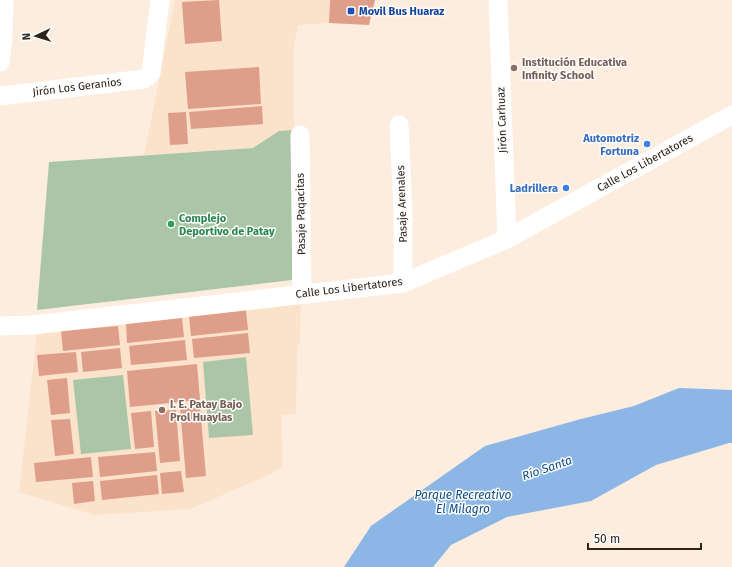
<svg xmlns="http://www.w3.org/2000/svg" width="732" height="567" font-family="'Fira Sans',sans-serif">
  <rect width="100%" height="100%" fill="#fceddf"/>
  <path fill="#fbe2cb" d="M175,0H330L329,23L298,25L293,50L294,130L279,131L253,148L144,155Z
    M301,302L300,344L297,345L296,414L281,415L283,466L271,474L190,509L95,515L19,492L37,333Z"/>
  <path fill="#aac6a7" d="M294,130L292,280L37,310L49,162L253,148L279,131Z
    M246,357L253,435L209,438L203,362Z
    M123,375L131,449L81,454L73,380Z"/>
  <path fill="#8bb6e5" d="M679,388L732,390V443H729L656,465L591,501L507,517L451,545L433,567H344L371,526L485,446L581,419L634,406Z"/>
  <path fill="#de9e8a" d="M219,0L222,41L185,44L182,2Z
    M330,0H375L369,25L329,23Z
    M259,67L261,104L188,109L185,72Z
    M262,106L263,124L191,129L189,112Z
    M186,112L188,144L170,145L168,113Z
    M246,310L248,330L191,336L189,316Z
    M182,318L184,337L127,343L126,324Z
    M118,326L120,345L63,351L61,331Z
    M248,333L250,353L194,358L192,339Z
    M185,340L187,360L131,365L129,346Z
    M120,348L122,368L83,372L81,352Z
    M76,352L78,372L39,376L37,355Z
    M197,364L200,400L130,407L127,371Z
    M67,378L70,413L51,415L47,380Z
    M200,407L206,476L186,478L180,408Z
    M176,410L180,461L160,463L155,411Z
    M151,411L154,447L135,449L131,413Z
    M70,419L74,454L55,456L51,420Z
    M155,452L157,471L100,477L98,457Z
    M91,457L93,477L36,482L34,463Z
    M181,471L184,492L162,494L160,473Z
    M157,475L159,494L102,500L100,481Z
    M93,481L95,501L74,504L72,483Z"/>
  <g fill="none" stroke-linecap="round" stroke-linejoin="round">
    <path stroke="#fff" stroke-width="19" d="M498,0L507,239
      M0,62L3,39L4,0
      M0,96L144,79L151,73L160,0
      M399,125L403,212V283
      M300,135L302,294
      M0,326L33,325L403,283L507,239L732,115"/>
  </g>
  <rect fill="#1a4fb4" stroke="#fdfdfd" stroke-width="1.5" x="347" y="7" width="8" height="8" rx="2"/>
  <g fill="#8d6e63" stroke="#fdfdfd" stroke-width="1.5">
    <circle cx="514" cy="68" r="4"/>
    <circle cx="162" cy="410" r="4"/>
  </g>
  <g fill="#3f7fe0" stroke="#fdfdfd" stroke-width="1.5">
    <circle cx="647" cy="144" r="4"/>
    <circle cx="566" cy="188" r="4"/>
  </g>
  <circle fill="#2e9e5b" stroke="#fdfdfd" stroke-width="1.5" cx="171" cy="224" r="4"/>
  <g text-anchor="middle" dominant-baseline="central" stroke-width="3" stroke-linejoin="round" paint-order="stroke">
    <g font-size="11" font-weight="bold" fill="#164399" stroke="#fdfdfd" text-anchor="start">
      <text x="359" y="11">Movil Bus Huaraz</text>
    </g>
    <g font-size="11" font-weight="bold" fill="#785e54" stroke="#fdfdfd" text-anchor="start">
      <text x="522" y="62">Institución Educativa<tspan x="522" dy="13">Infinity School</tspan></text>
      <text x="170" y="404">I. E. Patay Bajo<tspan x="170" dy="13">Prol Huaylas</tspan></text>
    </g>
    <g font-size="11" fill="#2c231a" stroke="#fdfdfd">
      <text transform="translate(77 87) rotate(-7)">Jirón Los Geranios</text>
      <text transform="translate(502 120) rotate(-92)">Jirón Carhuaz</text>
      <text transform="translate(645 163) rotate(-29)">Calle Los Libertatores</text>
      <text transform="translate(402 204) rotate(-92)">Pasaje Arenales</text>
      <text transform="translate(301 214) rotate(-91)">Pasaje Paqacitas</text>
      <text transform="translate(349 288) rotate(-7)">Calle Los Libertatores</text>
    </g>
    <g font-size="11" font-weight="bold" fill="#366cbe" stroke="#fdfdfd" text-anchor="end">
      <text x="639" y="138">Automotriz<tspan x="639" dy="13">Fortuna</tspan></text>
      <text x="558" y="188">Ladrillera</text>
    </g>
    <g font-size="11" font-weight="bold" fill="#27864d" stroke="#fdfdfd" text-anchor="start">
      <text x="179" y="218">Complejo<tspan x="179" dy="13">Deportivo de Patay</tspan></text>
    </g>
    <g font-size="12" font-style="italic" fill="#0e4d86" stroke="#fdfdfd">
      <text transform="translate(547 468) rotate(-19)">Río Santa</text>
      <text x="463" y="495">Parque Recreativo<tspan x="463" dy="14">El Milagro</tspan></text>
    </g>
  </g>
  <g transform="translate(36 36) rotate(266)" stroke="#fdfdfd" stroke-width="3" paint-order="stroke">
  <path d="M0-3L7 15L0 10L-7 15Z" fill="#2c231a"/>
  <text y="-6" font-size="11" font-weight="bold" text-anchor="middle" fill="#2c231a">N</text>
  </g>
  <path d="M588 543v6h113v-6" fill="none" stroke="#2c231a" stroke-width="2"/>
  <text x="594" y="543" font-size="12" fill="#2c231a" stroke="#fdfdfd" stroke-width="3" paint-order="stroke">50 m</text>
</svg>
